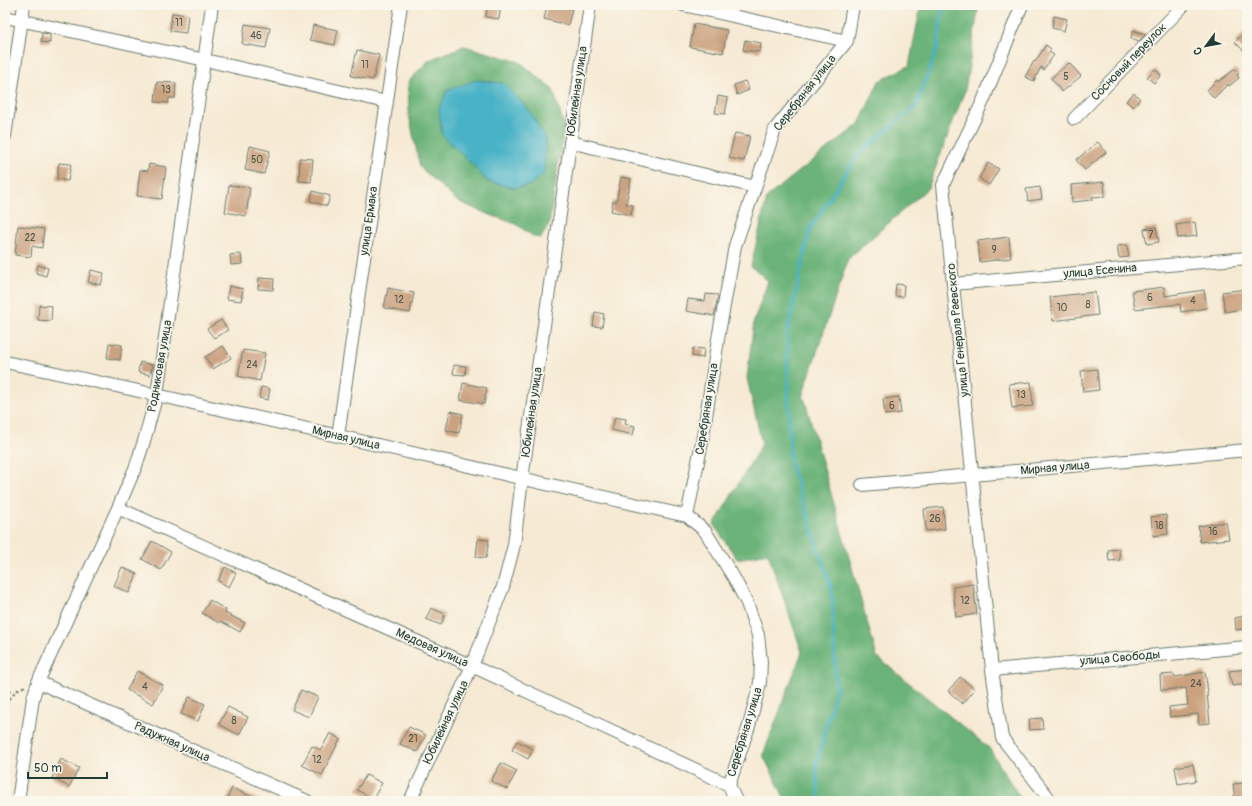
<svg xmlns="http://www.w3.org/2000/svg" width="1252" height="806" font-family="Pangolin,sans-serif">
  <rect width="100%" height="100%" fill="#fbf7ec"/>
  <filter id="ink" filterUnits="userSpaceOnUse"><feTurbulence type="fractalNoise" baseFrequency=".025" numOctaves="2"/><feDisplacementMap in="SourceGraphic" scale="8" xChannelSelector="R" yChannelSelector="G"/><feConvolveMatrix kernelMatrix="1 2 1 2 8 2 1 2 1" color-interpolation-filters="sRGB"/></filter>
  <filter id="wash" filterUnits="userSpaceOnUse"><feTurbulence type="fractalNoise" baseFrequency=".012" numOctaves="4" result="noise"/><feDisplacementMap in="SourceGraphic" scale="16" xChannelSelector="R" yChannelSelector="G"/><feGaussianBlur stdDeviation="0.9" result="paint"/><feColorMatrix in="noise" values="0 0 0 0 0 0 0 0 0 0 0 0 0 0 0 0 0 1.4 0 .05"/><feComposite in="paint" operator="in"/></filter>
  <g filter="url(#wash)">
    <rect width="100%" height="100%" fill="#f6ead4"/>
    <path fill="#6cb379" stroke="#467856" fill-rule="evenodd" d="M921,5H979L965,90L928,188L848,259L803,394L877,657L989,748L1022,801H786L763,755L802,652L768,553L737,559L714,525L762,444L747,378L754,321L768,281L751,266L767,197L859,124L879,81L909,66Z
      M464,46L520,62L553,90L564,126L549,225L541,238L534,237L516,224L485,213L457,201L420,167L409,115L408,82L429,60ZM472,164L514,188L487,181Z"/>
    <path fill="#48b2c6" stroke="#34787d" d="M476,80L503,83L529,110L546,139L544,174L529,186L514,188L487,181L472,164L442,135L439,109L447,90Z"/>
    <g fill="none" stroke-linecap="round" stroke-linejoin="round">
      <path stroke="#48b2c6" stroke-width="3" d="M819,801L816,765L836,690L832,590L790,462L787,333L810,229L858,154L916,106L937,49L943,5"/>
    </g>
    <g id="blocks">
      <path fill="#cba280" d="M487,5H501L499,19L486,17Z
        M547,5H555L572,9L568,25L544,19Z
        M172,13L188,15L186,33L170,31Z
        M1054,16L1067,19L1064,31L1052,28Z
        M245,24L270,28L266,48L242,44Z
        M694,24L727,30L723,53L690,47Z
        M313,25L338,30L335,45L310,40Z
        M1133,30L1145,34V35L1139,41L1131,38Z
        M1247,30V54L1235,42Z
        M42,33L50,34V43L41,42Z
        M745,40L761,43L760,52L743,50Z
        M1046,45L1051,49L1049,52L1054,55L1043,70L1041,67L1034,81L1025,77L1034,61L1035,62Z
        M357,50L379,55L373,80L351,76Z
        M1069,63L1081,76L1062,92L1051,78Z
        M1155,69L1161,75L1154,83L1147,77Z
        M1235,69L1239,73L1237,75L1239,78L1229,86L1228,84L1214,98L1207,90L1217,80L1218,82Z
        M745,81L749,90L737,95L734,85Z
        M157,82L176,83L175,98H169L168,103L155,102Z
        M1134,93L1140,99L1133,107L1126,101Z
        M718,96L728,98L725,114L715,113Z
        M735,133L750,136L744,161L729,158Z
        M1098,142L1106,152L1085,170L1076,160Z
        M250,146L270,151L264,174L245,170Z
        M300,158L313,159L311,182L299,181Z
        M59,163L71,164L68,181L57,179Z
        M988,163L999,169L989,185L979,178Z
        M149,164L166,167L162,199L137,196L140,170L148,171Z
        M621,177L631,179L626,204L633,205L631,215L611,211L613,201L616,202Z
        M1104,182L1105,196L1092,197L1093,200L1072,202L1071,185Z
        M229,185L250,188L246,216L225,212Z
        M1040,187L1042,199L1028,201L1026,189Z
        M313,191L330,196L327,206L310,201Z
        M1195,222L1197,236L1178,238L1176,225Z
        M18,226L44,229L42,248L32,246L31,257L15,255Z
        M1156,227L1159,242L1147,244L1144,229Z
        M1009,237L1011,258L980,262L978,241Z
        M1127,245L1129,257L1119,258L1117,246Z
        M241,254L242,264L231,265L230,255Z
        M38,265L48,268L46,276L36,273Z
        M91,270L104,273L101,285L88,282Z
        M259,278L274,279L273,290L258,289Z
        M896,284L904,285L903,297L895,296Z
        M229,286L243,289L241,301L227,299Z
        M1164,287L1165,296L1204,290L1207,308L1181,312L1180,304L1135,309L1132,291Z
        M388,288L414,293L410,313L384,308Z
        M1247,289V308L1225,312L1222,292Z
        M1095,292L1098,315L1053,321L1050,297Z
        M706,294L718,295L714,316L686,311L688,299L705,301Z
        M39,305L52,306L51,321L38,320Z
        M595,312L604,314L602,327L593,326Z
        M221,320L228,330L214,338L207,329Z
        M109,343L122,345L120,360L107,358Z
        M223,346L231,358L213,369L205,357Z
        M693,348L704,349L703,358L692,356Z
        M243,350L265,353L260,381L238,376Z
        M140,362L153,365L150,375L138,372Z
        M454,365L466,366L465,375L453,374Z
        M1097,369L1099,390L1083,392L1081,371Z
        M1031,382L1033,406L1012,408L1009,384Z
        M463,383L487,388L484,404L460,400Z
        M261,387L270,389L268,400L259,398Z
        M899,397L901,413L885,415L883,399Z
        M450,411L463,414L459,433L446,430Z
        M615,417L626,419L625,424L635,426L633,435L612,430Z
        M943,507L945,529L926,531L924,509Z
        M1166,515L1168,534L1153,536L1151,517Z
        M1226,522L1229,539L1200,542L1198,526Z
        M478,539L489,540L486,558L476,557Z
        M152,541L171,552L161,570L142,559Z
        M1119,549L1120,560L1109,561L1108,550Z
        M122,567L137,574L129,593L114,586Z
        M225,567L236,573L229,587L218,581Z
        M973,584L977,614L956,617L953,587Z
        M210,600L226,610L225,613L245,623L240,632L220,621L219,623L202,613Z
        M431,608L445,614L441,625L426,619Z
        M1244,616L1245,629L1236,630L1235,618Z
        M1247,669V684L1232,686L1229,671Z
        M137,671L163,685L153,704L127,690Z
        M1205,672L1208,692L1207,693L1210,723L1199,724L1198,714L1170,717L1169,707L1188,705L1186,688L1161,690L1160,675L1174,674L1175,677Z
        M960,677L975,689L963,704L948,691Z
        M301,690L318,697L309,717L292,710Z
        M189,697L205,704L198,721L181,714Z
        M228,707L248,717L239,735L219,724Z
        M1042,718L1043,729L1030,730L1029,719Z
        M409,727L426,735L417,752L400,744Z
        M330,733L340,739L322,775L302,765L312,746L321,750Z
        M517,741L533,749L528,759L512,750Z
        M61,759L79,768L69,787L52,778Z
        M501,763L517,771L507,789L491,781Z
        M1193,764L1196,781L1178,784L1175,767Z
        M366,775L382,783L373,799L357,790Z
        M1247,783V801H1235L1233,784Z
        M232,788L261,801H226Z"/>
    </g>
  </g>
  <g filter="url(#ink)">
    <use href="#blocks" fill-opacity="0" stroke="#6a7a6c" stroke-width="1"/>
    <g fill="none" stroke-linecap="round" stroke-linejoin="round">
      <g stroke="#6a7a6c" stroke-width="14">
        <path id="minor" d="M683,5L847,41
          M1022,5L983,101L943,185L992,670L1002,738L1051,801
          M5,17L205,60L386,102
          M1074,119L1184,5
          M5,136L24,5
          M570,142L755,187
          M953,284L1247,258
          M5,362C233,410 460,465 687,516
          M338,436L401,5
          M862,485L1247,450
          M118,508L472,666L729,785L736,801
          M992,670L1247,647
          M38,682L307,801
          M729,785L749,726L760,683L761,662L758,635L747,603L734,578L705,531L687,516L702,442L719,333L735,246L775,129L847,41L853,5
          M18,801L33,698L38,682L118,508L136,466L144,441L157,394L212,5
          M410,801L472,666L503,587L514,545L522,479L590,5"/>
      </g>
      <path stroke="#6a7a6c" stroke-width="2" stroke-dasharray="3 3" stroke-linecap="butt" d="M5,672L11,695
        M5,704C11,696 16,689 26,686"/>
      <use href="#minor" stroke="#fff" stroke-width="12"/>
    </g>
  </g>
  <g text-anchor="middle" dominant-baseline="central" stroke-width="3" stroke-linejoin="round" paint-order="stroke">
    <g font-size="10" fill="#4a5647">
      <text x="179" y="23">11</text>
      <text x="256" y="36">46</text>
      <text x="365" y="65">11</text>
      <text x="1066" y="77">5</text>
      <text x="166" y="90">13</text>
      <text x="257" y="160">50</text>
      <text x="1151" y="235">7</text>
      <text x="30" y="238">22</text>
      <text x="994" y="250">9</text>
      <text x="1150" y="298">6</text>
      <text x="399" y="300">12</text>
      <text x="1193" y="301">4</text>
      <text x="1088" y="305">8</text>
      <text x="1062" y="308">10</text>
      <text x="252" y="365">24</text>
      <text x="1021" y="395">13</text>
      <text x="892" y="406">6</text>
      <text x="935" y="519">26</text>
      <text x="1159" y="526">18</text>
      <text x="1213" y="532">16</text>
      <text x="965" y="601">12</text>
      <text x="1196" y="684">24</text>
      <text x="145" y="687">4</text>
      <text x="234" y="721">8</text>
      <text x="413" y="739">21</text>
      <text x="317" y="760">12</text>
    </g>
    <g font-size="12" fill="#1f3d34" stroke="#fbf7ec">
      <text transform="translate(1129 62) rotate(-46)">Сосновый переулок</text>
      <text transform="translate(577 91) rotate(-82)">Юбилейная улица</text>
      <text transform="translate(805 93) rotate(-52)">Серебряная улица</text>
      <text transform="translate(369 221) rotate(-82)">улица Ермака</text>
      <text transform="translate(1100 271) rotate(-5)">улица Есенина</text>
      <text transform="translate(958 330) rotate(-96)">улица Генерала Раевского</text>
      <text transform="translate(160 366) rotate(-80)">Родниковая улица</text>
      <text transform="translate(707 409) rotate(-81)">Серебряная улица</text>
      <text transform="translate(532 412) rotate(-82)">Юбилейная улица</text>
      <text transform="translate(346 438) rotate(13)">Мирная улица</text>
      <text transform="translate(1055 468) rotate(-5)">Мирная улица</text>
      <text transform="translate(432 648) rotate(24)">Медовая улица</text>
      <text transform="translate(1120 658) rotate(-5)">улица Свободы</text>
      <text transform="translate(446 722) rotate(-65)">Юбилейная улица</text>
      <text transform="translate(745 732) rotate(-73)">Серебряная улица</text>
      <text transform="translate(172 742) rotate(24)">Радужная улица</text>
    </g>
  </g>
  <rect width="1252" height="806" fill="none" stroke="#fbf7ec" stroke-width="20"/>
  <g transform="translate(1206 46) rotate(238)" stroke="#fbf7ec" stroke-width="3" paint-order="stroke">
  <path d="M0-3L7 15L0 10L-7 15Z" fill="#1f3d34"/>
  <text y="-6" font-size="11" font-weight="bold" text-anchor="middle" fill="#1f3d34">С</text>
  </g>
  <path d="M28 772v6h79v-6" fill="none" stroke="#1f3d34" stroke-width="2"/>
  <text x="34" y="772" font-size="12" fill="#1f3d34" stroke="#fbf7ec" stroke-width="3" paint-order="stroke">50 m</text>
</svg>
